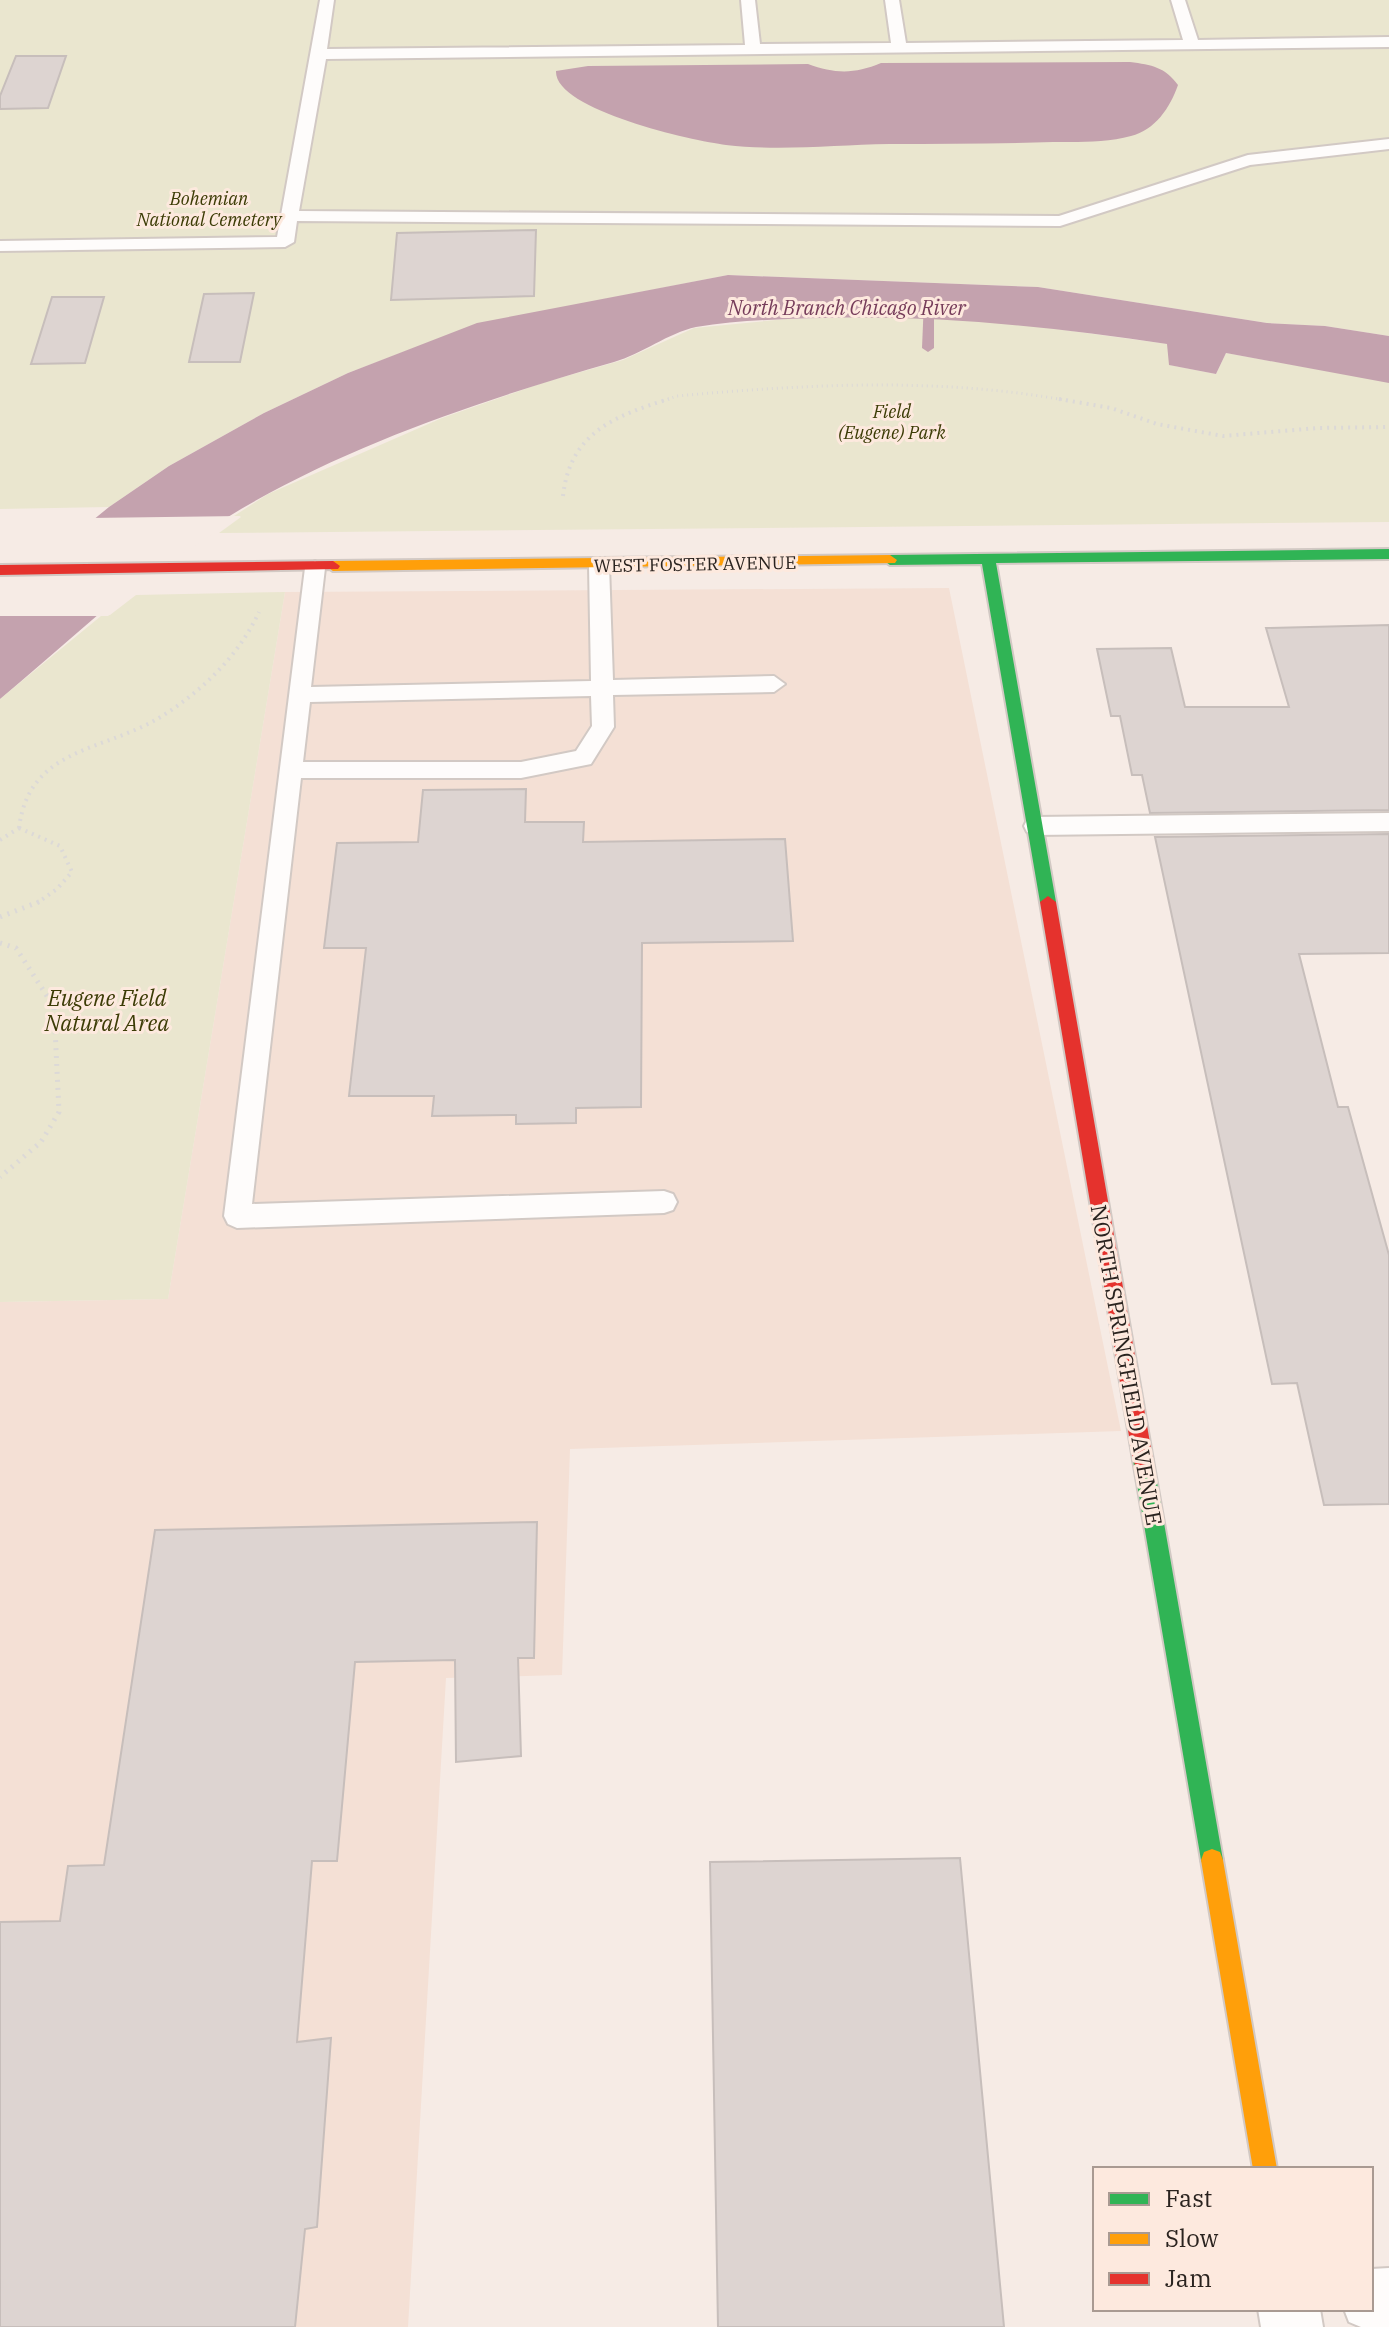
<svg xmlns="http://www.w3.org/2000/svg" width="1389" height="2327" font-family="'IBM Plex Serif',serif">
  <rect width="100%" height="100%" fill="#f6ebe5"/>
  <path fill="#f4e0d5" d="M949,588L1121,1431L570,1449L562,1675L446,1678L408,2327H0V1302L168,1299L285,592Z"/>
  <path fill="#eae6cf" d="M0,0H1389V336L1325,326L1267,323L1038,287L728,275L477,324L348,373L264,413L169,466L109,507L0,509Z
    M895,316L1013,323L1168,344L1170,365L1216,374L1226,353L1389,382V522L219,533L241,517L234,516L268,494L442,418L542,383L623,360L694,328L786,319Z
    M285,592L168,1299L0,1302V699L101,616L110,615L136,595Z"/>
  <path fill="#c4a2ae" d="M1130,62C1152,65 1165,67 1178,85C1170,108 1155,130 1131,136C1106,143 1078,142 1053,142C998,144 944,144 889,144C836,145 778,151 726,145C693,141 554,110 556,71L588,66L808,64C835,74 855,74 881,63Z
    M728,275L1038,287L1267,323L1325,326L1389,336V383L1226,353L1216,374L1169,365L1167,344C1053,327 940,315 824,318C782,319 738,320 696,327C668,333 642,354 614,362C461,406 288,464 161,563C106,606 54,654 0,699V596L109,507L169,466L264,413L348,373L477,323Z"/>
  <path fill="#f6ebe5" d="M241,516L165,565L108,616H0V591L89,518Z"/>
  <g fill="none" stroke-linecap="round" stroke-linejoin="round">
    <path fill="#c4a2ae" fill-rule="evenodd" d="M924,300L934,303V348L928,352L922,348Z"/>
  </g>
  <path fill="#ddd4d1" stroke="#c7bebb" stroke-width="2" d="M16,56H66L48,108L0,109V96Z
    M536,230L534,296L391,300L397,233Z
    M254,293L240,362H189L204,294Z
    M52,297H104L85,363L31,364Z
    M1389,625V810L1150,813L1142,775H1132L1120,716H1111L1097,649L1171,648L1185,707H1289L1266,628Z
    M526,789L525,822H584L583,842L785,839L793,941L642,943L641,1107L576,1108V1123L516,1124V1115L432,1116L434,1096H349L366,948H324L337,843L418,842L423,790Z
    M1389,834V953L1299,954L1338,1107H1348L1389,1255V1504L1324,1505L1297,1383L1272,1384L1155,837Z
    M537,1522L534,1658H518L521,1756L456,1762L455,1660L355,1662L337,1861H312L297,2042L331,2038L317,2227L305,2229L295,2327H0V1922L60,1921L68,1866L104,1865L155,1530Z
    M960,1858L1004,2327H718L710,1862Z"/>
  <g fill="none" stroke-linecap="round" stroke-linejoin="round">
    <g stroke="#d2c9c4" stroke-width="4">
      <path id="lane" d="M320,0H334L327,49L745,45L741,0H755L760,44L891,43L885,0H899L906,43L1183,40L1171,0H1185L1198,40L1389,37V47L326,59L299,211L1059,216L1248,155L1389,139V149L1250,165L1060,226L297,221L294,242L285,247L0,251V241L277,237Z
        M599,558L609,565L613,680L774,676L785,684L774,692L613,695L614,727L591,764L521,778H301L252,1204L664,1191L673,1194L677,1202L673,1210L664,1213L237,1228L228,1224L224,1216L305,568L315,561L325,568L311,687L591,681L589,565ZM591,696L592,726L576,751L521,762H303L310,702Z
        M1389,813V831L1035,835L1027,832L1024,826L1027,820L1035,817Z"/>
    </g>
    <g stroke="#d2c9c4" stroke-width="4">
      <path id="street" d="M1389,2268V2327H1361L1349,2322L1344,2309H1371V2269Z
        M1258,2309H1320L1323,2327H1261Z"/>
    </g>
    <g stroke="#d2c9c4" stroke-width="4">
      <path id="fast" d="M1389,549V559L996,563L1056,902L1048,908L1040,902L982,564L890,565L883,560L890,555Z
        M1143,1451L1150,1453L1153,1460L1223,1860L1220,1868L1212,1871L1204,1868L1201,1860L1133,1460L1136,1453Z"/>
    </g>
    <g stroke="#d2c9c4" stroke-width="4">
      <path id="slow" d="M890,555L897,560L895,563L333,571L326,566L333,561Z
        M1212,1849L1220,1852L1223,1860L1277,2169H1253L1201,1860L1204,1852Z"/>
    </g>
    <g stroke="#d2c9c4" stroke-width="4">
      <path id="jam" d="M333,561L340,566L338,569L0,575V565Z
        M1048,896L1056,902L1153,1460L1150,1467L1143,1469L1136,1467L1133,1460L1040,902Z"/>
    </g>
    <path stroke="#dcd9d7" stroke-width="3" stroke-dasharray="1 4" stroke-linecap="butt" d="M663,401L677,396C809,384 939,377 1070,401"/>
    <path stroke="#dcd9d7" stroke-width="4" stroke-dasharray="2 5" stroke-linecap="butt" d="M1059,399L1111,408L1157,424L1223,436L1318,428L1389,427
      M563,496C570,433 614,416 669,399
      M19,828C29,748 101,752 159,718C201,692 238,657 259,612
      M19,828L60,846L72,872L57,889L37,903
      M0,840L19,828"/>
    <path stroke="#dcd9d7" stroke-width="5" stroke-dasharray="2 6" stroke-linecap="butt" d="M0,917L41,901
      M0,943L16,948L54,1007L59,1112L41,1142L0,1177"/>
    <use href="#lane" fill="#fefcfb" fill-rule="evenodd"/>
    <use href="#street" fill="#fefcfb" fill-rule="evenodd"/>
    <use href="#fast" fill="#30b455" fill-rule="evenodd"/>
    <use href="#slow" fill="#ff9f0a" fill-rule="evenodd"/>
    <use href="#jam" fill="#e5322d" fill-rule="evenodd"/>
  </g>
  <g text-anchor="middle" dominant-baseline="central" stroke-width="6" stroke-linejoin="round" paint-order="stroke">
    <g font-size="18" font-style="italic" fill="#3c3c06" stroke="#fde9de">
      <text x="209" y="198">Bohemian<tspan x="209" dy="21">National Cemetery</tspan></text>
      <text x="892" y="411">Field<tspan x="892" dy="21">(Eugene) Park</tspan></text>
    </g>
    <g font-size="18" fill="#2a231f" stroke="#fde9de">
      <text transform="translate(695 564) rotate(-1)">WEST FOSTER AVENUE</text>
    </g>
    <g font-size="20" font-style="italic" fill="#763c5a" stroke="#fde9de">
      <text x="847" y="307">North Branch Chicago River</text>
    </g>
    <g font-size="22" font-style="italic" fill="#3c3c06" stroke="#fde9de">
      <text x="107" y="997">Eugene Field<tspan x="107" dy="25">Natural Area</tspan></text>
    </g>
    <g font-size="22" fill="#2a231f" stroke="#fde9de">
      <text transform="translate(1127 1365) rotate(80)">NORTH SPRINGFIELD AVENUE</text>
    </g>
  </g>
  <rect x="1093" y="2167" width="280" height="144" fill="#fde9de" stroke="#a99a92" stroke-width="2"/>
  <rect x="1109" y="2193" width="40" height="12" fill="#30b455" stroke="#a99a92" stroke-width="2"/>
  <text x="1165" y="2207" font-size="24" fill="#2a231f">Fast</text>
  <rect x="1109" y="2233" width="40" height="12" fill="#ff9f0a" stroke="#a99a92" stroke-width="2"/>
  <text x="1165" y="2247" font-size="24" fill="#2a231f">Slow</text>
  <rect x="1109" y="2273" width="40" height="12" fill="#e5322d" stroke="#a99a92" stroke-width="2"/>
  <text x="1165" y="2287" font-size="24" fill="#2a231f">Jam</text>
</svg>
